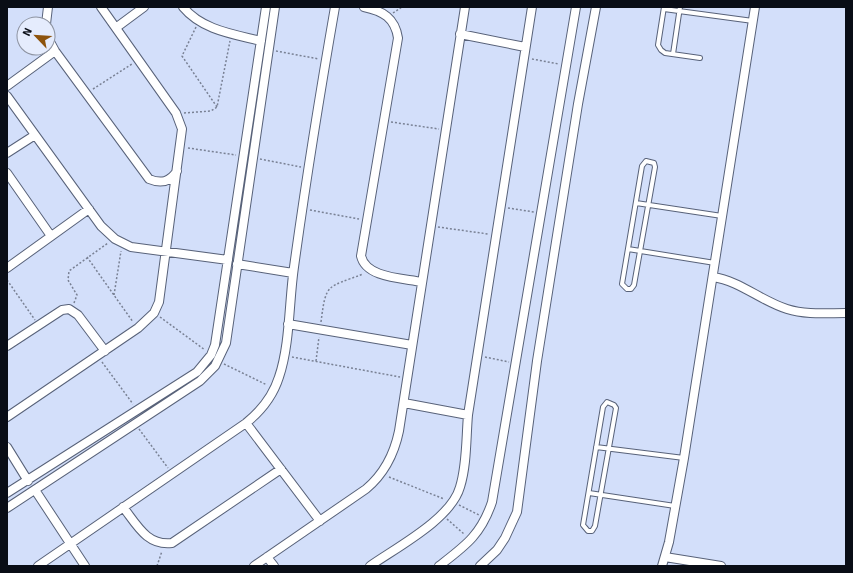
<svg xmlns="http://www.w3.org/2000/svg" width="853" height="573" font-family="Signika,sans-serif">
  <rect width="100%" height="100%" fill="#d3dffa"/>
  <g fill="none" stroke-linecap="round" stroke-linejoin="round">
    <g stroke="#586279" stroke-width="6">
      <path id="lane" d="M664,7L658,45L661,50L665,53L700,58
        M664,9L753,21
        M673,54L680,7
        M646,161L654,163L655,167L634,285L631,289H627L622,284L642,166Z
        M636,203L722,216
        M628,249L715,263
        M607,402L614,405L616,408L595,526L592,531H588L583,525L603,407Z
        M596,447L684,458
        M589,493L675,506"/>
    </g>
    <g stroke="#586279" stroke-width="10">
      <path id="street" d="M183,7C202,30 233,34 261,41
        M364,7C383,11 395,18 398,38L361,256C366,278 402,278 422,282
        M46,24L48,7
        M117,27L144,7
        M460,34L525,47
        M48,38L55,51L149,179C161,184 170,182 177,171
        M7,86L55,51
        M7,96L101,226L115,239L131,247L228,260
        M7,153L35,135
        M7,173L51,236
        M237,264L293,273
        M7,268L89,209
        M713,277C740,281 761,301 787,309C806,315 826,313 846,313
        M288,324L412,345
        M7,346L62,310L69,309L78,315L105,351
        M404,403L468,415
        M7,417L138,328L154,313L159,302L182,129L176,113L101,7
        M246,423L320,521
        M7,447L28,481
        M35,490L85,566
        M7,493L197,372L211,355L215,345L266,7
        M123,507C137,525 147,546 172,543L281,469
        M7,508L200,381L215,366L226,343L275,7
        M267,557L274,566
        M665,557L721,566
        M38,566L246,423C261,411 273,396 279,377C290,345 289,301 294,267C306,180 320,93 335,7
        M254,566L366,489C384,474 394,455 399,431L465,7
        M370,566C397,547 451,519 460,487C467,465 466,438 468,415L532,7
        M439,566C465,546 481,535 492,502L576,7
        M480,566L497,550L505,538L517,512L537,361L578,104L596,7
        M662,566L669,542L684,458L755,7"/>
    </g>
    <path stroke="#798194" stroke-width="1.5" stroke-dasharray="2 2" stroke-linecap="butt" d="M393,13L402,7
      M196,27L182,56L217,107
      M276,51L319,59
      M532,59L559,64
      M93,89L132,64
      M184,113L211,111L217,107L230,41
      M391,122L439,129
      M188,148L236,155
      M260,159L301,167
      M508,208L534,212
      M310,210L359,219
      M438,227L488,234
      M87,257L133,322
      M7,280L35,320
      M114,295L121,251
      M74,303L77,295L68,280L69,271L108,243
      M160,317L205,350
      M321,322C326,282 327,288 363,274
      M292,357L400,377
      M485,357L509,362
      M316,361L319,337
      M102,362L133,404
      M224,364L267,385
      M139,429L168,468
      M389,477L444,499
      M459,505L479,515
      M447,519L464,534
      M157,566L162,551"/>
    <use href="#lane" stroke="#fff" stroke-width="4"/>
    <use href="#street" stroke="#fff" stroke-width="8"/>
  </g>
  <rect width="853" height="573" fill="none" stroke="#090d16" stroke-width="16"/>
  <g transform="translate(36 36) rotate(295)"><circle r="19" fill="#e5ecfd" stroke="#8d93a1"/>
  <path d="M0-3L7 15L0 10L-7 15Z" fill="#8d530d"/>
  <text y="-6" font-size="11" font-weight="bold" text-anchor="middle" fill="#090d16">N</text>
  </g>
</svg>
